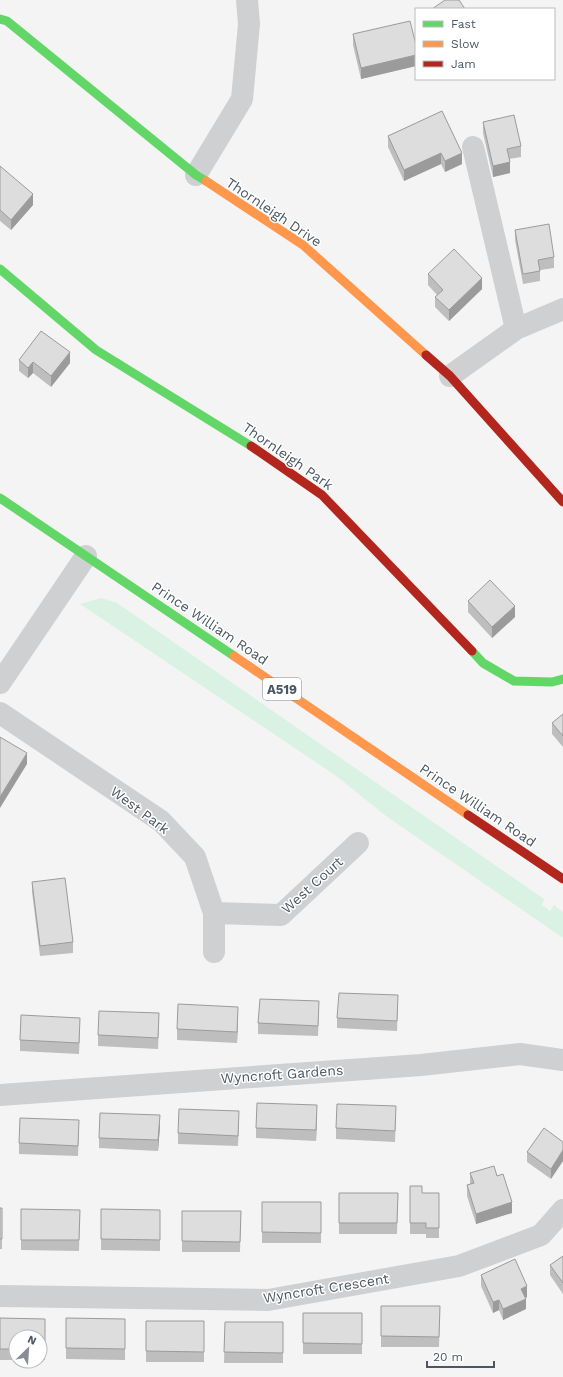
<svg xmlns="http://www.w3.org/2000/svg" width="563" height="1377" font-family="'Work Sans',sans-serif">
  <rect width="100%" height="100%" fill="#f4f4f4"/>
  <path fill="#d9f2e3" d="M101,598L117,603L544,899L542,905L550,911L554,905L563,912V938L386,816L335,775L80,604Z"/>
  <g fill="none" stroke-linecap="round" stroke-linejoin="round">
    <path stroke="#ced0d2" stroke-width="22" d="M473,147L516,329
      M196,175L242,99L249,24L247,0
      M450,376L516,329L563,309
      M0,683L86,556
      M0,713L161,821L195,857L214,913V952
      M214,913L281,915L358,843
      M0,1095L421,1065L520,1054L563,1060
      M0,1296L268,1300L459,1266L541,1235L563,1210"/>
    <path stroke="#63d668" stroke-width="9" d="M0,19L7,21L196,175L206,181
      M0,269L96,350L251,446
      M0,498L234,656
      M472,651L483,663L514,681L552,682L563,679"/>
    <path stroke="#ff974d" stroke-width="9" d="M206,181L303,245L426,355
      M234,656L468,815"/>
    <path stroke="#b3261e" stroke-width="9" d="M426,355L450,376L563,502
      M251,446L322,495L472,651
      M468,815L563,879"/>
  </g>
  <path fill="#bebebf" d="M353,34L416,45V66L361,79L353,45Z
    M442,111L462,164L445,172L441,164L404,181L388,147V136Z
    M483,122L521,146V157L509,159L510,173L493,177L483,133Z
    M0,166L33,205L11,230L0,221Z
    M515,230L554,257V268L540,270V281L523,284L515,240Z
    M428,274L482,289L449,321L435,307V297L437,295L428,285Z
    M19,360L70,363L51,387L33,373L28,378L19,371Z
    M468,601L515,617L492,638L468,612Z
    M563,714V747L552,734V723Z
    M32,882L73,942V953L40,956L32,892Z
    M398,1006L397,1031L337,1028V1018Z
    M319,1012L318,1036L258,1034V1023Z
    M238,1018L237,1043L177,1040V1029Z
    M159,1024L158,1049L98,1046V1035Z
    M80,1029L79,1054L20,1051V1040Z
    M317,1116L316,1141L256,1138V1128Z
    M396,1117L395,1142L336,1139V1128Z
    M239,1122L238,1146L178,1144V1133Z
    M160,1126L158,1151L99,1148V1138Z
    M79,1131L78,1156L19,1154V1143Z
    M563,1142L551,1179L527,1162V1152Z
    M470,1173L497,1176L512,1213L476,1224L467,1196V1185L470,1184Z
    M410,1186L422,1193H439V1238H426V1234H410Z
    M339,1193H398L397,1234H339Z
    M262,1202H321V1243H262Z
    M0,1208H2V1249H0Z
    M21,1209L80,1210L79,1251L21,1250Z
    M101,1209L160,1210V1251L101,1250Z
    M182,1211H241L240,1252H182Z
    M563,1256V1294L550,1275V1265Z
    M481,1275L527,1297L525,1298L526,1309L503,1320L499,1310L493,1313L481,1286Z
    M381,1306H440L439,1347H381Z
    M303,1313H362V1354H303Z
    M0,1318L45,1319V1360H40V1337H16V1360H0Z
    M66,1318L125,1319V1360L66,1359Z
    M146,1321H204V1362H146Z
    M225,1322H283V1363H224Z"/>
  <path fill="#9b9b9b" d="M416,55V66L361,79V68Z
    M441,153V164L404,181V170Z
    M462,153V164L445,172V161Z
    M510,162V173L493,177V166Z
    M33,194V205L11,230V220Z
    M482,278V289L449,321V310Z
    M70,352V363L51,387V376Z
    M33,362V373L28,378V368Z
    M515,606V617L492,638V627Z
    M27,753V764L0,808V797Z
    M238,1007V1018L237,1043V1032Z
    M317,1105V1116L316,1141V1130Z
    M160,1115V1126L158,1151V1140Z
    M563,1150V1161L551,1179V1169Z
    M512,1202V1213L476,1224V1214Z
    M527,1286V1297L521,1300V1289Z
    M526,1299V1309L503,1320V1309Z
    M499,1300V1310L493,1313V1302Z"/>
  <path fill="#ddddde" stroke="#9b9b9b" d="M445,0H459L465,9H432Z
    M410,21L416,45V55L361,68L353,34Z
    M442,111L462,153L445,161L441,153L404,170L388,136Z
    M514,115L521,146L507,149L510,162L493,166L483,122Z
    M0,166L33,194L11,220L0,210Z
    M549,224L554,257L538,260L540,271L523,274L515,230Z
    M454,249L482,278L449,310L435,297L443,290L428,274Z
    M41,331L70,352L51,376L33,362L28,368L19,360Z
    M490,580L515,606L492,627L468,601Z
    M563,714V736L552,723Z
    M0,737L27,753L0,797Z
    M65,878L73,942L40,946L32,882Z
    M339,993L398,995L397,1021L337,1018Z
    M260,999L319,1001L318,1026L258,1023Z
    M178,1004L238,1007L237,1032L177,1029Z
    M99,1011L159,1013L158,1038L98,1035Z
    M21,1015L80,1018L79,1043L20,1040Z
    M257,1103L317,1105L316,1130L256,1128Z
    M337,1104L396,1106L395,1131L336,1128Z
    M179,1109L239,1111L238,1136L178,1133Z
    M100,1113L160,1115L158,1140L99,1138Z
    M20,1118L79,1120L78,1146L19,1143Z
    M544,1128L563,1142V1150L551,1169L527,1152Z
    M494,1166L497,1176L503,1174L512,1202L476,1214L467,1185L474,1183L470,1173Z
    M410,1186H422V1193H439V1228H426V1223H410Z
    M339,1193H398L397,1223H339Z
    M262,1202H321V1233L262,1232Z
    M0,1208H2V1239H0Z
    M21,1209L80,1210L79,1240H21Z
    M101,1209L160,1210V1240L101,1239Z
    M182,1211H241L240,1242L182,1241Z
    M563,1256V1283L550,1265Z
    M515,1259L527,1286L521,1289L526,1299L503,1309L499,1300L493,1302L481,1275Z
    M381,1306H440L439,1337L381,1336Z
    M303,1313H362V1344L303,1343Z
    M0,1318L45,1319V1349H40V1337H16V1349H0Z
    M66,1318L125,1319V1349L66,1348Z
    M146,1321H204V1352L146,1351Z
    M225,1322H283V1353L224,1352Z"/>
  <g text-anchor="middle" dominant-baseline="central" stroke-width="3" stroke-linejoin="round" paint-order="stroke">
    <rect fill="#fff" stroke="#808990" stroke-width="1" x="263" y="678" width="38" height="22" rx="3"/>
    <g font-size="13" font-weight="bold" fill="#4a5661">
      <text x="282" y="689">A519</text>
    </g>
    <g font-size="14" fill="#4a5661" stroke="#fff">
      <text transform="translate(274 212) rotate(34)">Thornleigh Drive</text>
      <text transform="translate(288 456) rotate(35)">Thornleigh Park</text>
      <text transform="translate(210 623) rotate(34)">Prince William Road</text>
      <text transform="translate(478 805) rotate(34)">Prince William Road</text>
      <text transform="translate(140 810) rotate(37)">West Park</text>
      <text transform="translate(312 885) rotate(-42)">West Court</text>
      <text transform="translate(282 1074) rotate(-4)">Wyncroft Gardens</text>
      <text transform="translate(326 1288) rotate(-9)">Wyncroft Crescent</text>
    </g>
  </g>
  <rect x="415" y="8" width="140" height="72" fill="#ffffff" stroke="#b7bbc0"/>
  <rect x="423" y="21" width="20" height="6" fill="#63d668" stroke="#b7bbc0"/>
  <text x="451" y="28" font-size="12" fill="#4a5661">Fast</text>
  <rect x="423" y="41" width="20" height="6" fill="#ff974d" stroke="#b7bbc0"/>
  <text x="451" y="48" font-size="12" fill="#4a5661">Slow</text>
  <rect x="423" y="61" width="20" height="6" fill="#b3261e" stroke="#b7bbc0"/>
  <text x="451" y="68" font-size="12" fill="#4a5661">Jam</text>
  <g transform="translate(28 1349) rotate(25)"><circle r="19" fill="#ffffff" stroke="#b7bbc0"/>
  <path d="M0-3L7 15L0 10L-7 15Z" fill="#868d94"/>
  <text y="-6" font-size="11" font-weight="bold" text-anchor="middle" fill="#4a5661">N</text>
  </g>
  <path d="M427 1361v6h67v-6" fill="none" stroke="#4a5661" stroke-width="2"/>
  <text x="433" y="1361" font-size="12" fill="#4a5661" stroke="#ffffff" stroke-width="3" paint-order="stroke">20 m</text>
</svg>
